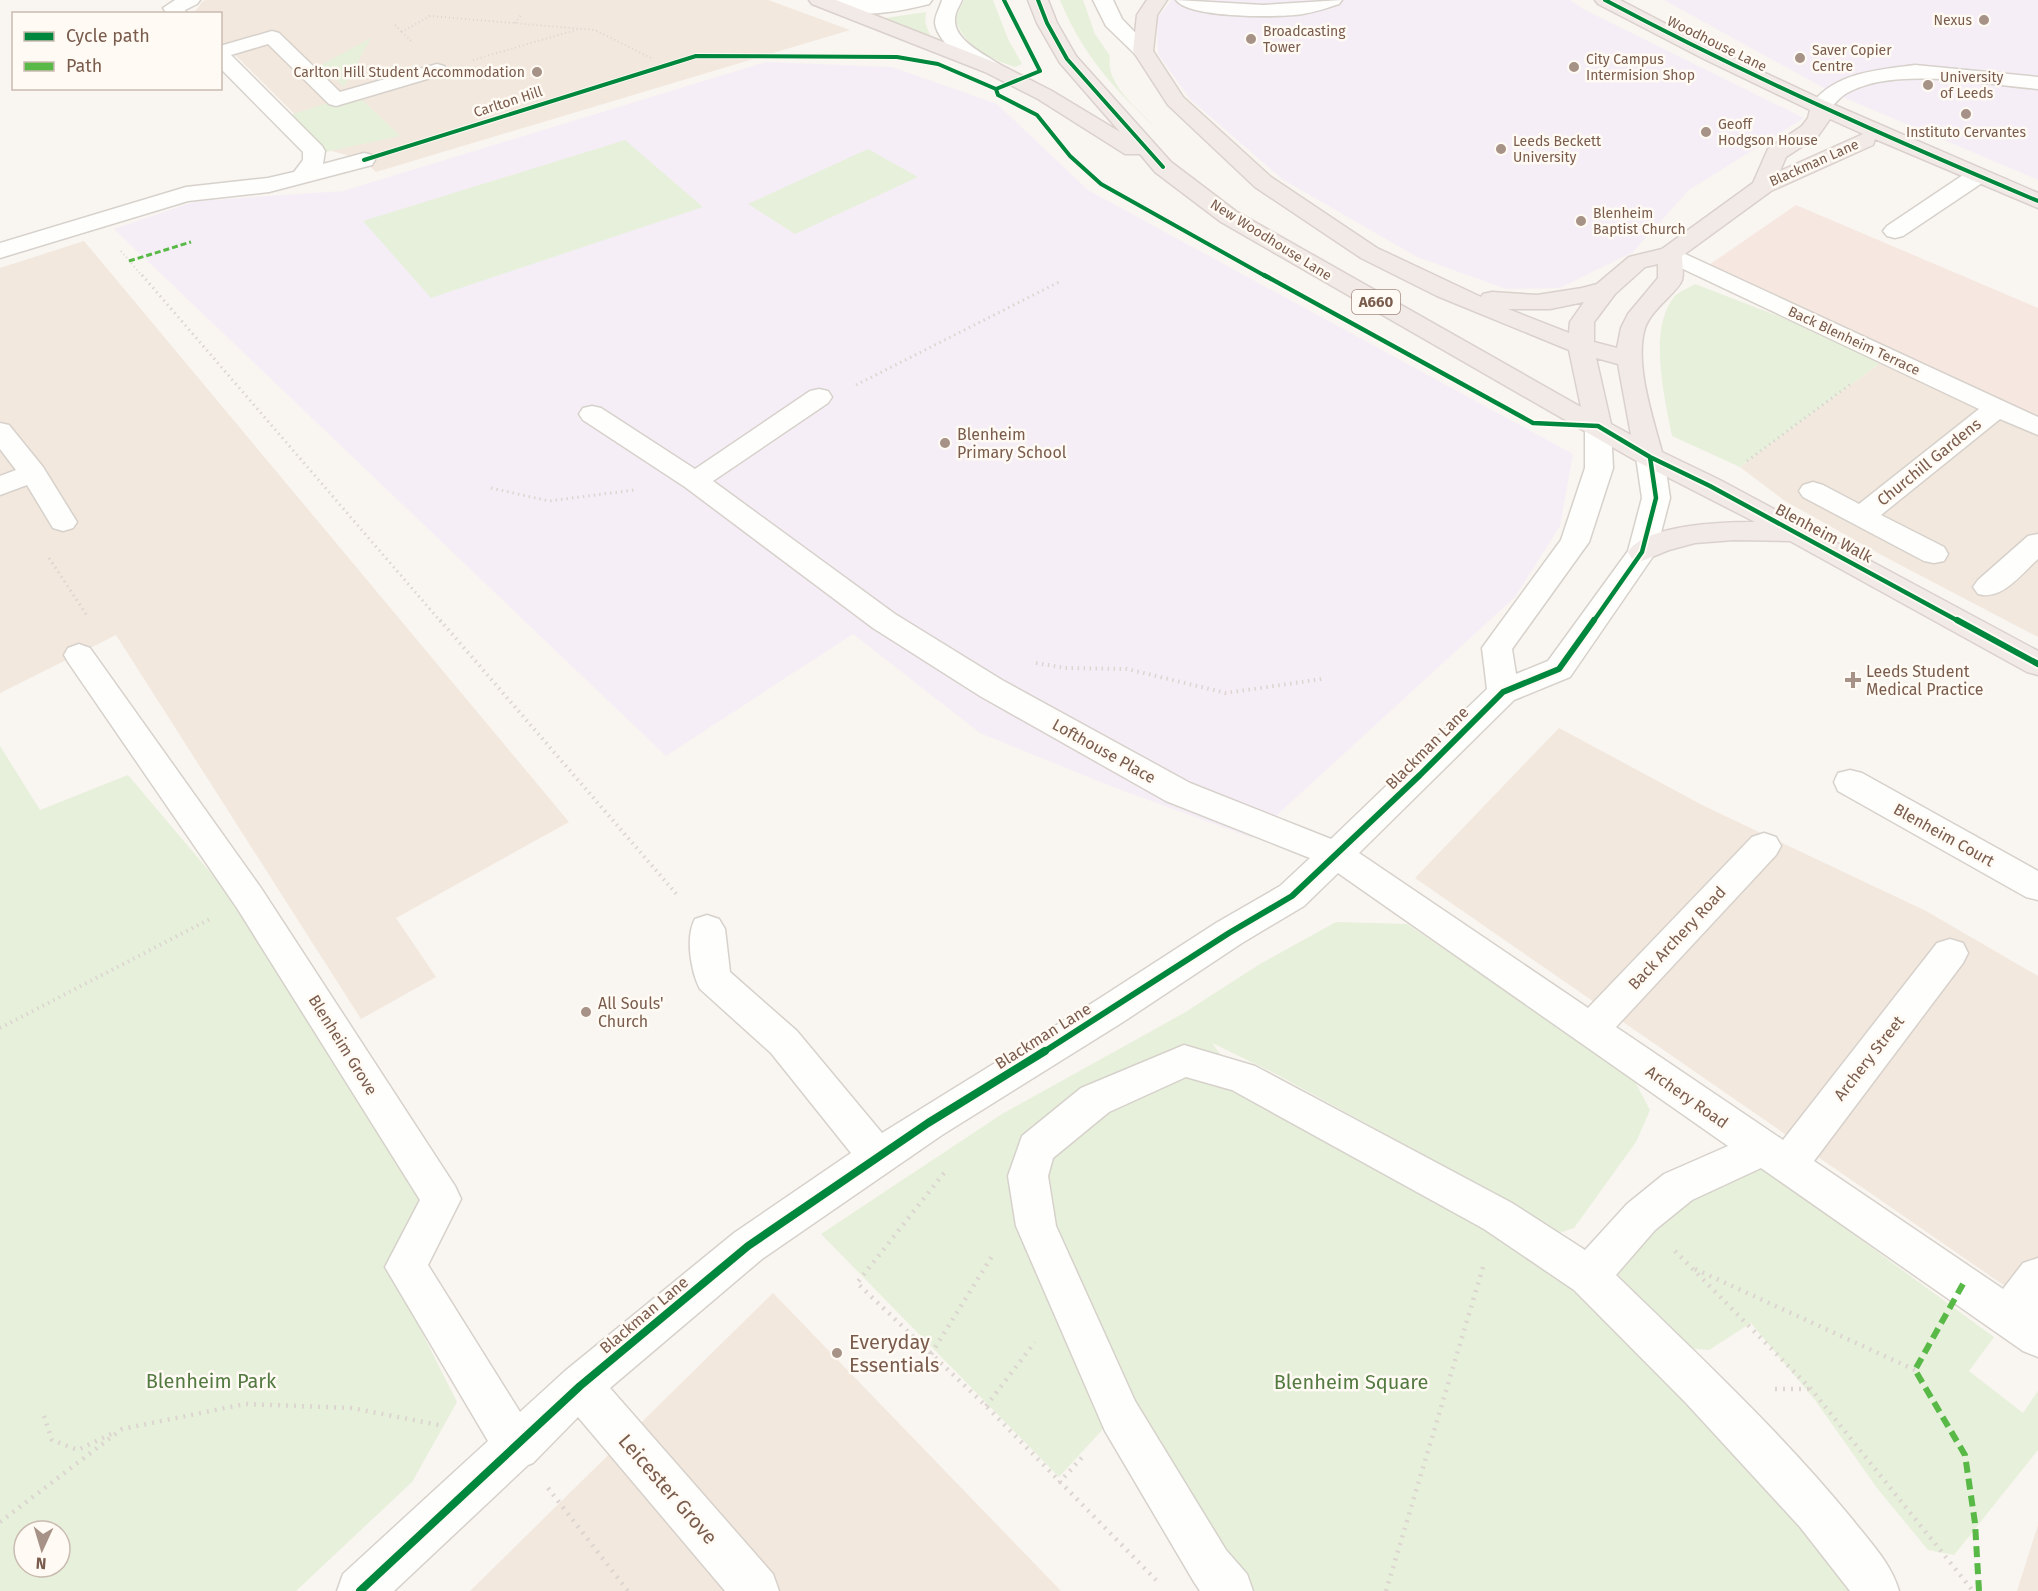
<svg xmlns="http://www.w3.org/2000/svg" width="2038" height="1591" font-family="'Fira Sans',sans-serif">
  <rect width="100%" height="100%" fill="#f9f5f0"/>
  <path fill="#f2e8de" d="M207,0H768L850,30L376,172L364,160L332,151L221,41L220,14H193L203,1Z
    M84,241L569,822L396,918L436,977L361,1019L116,635L0,693V268Z
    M1887,358L2038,430V637L1889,559L1785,501L1740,467Z
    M1559,728L1704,806L1926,911L2038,976V1309L1415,878Z
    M773,1293L1061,1591H470Z
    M2038,1525V1591H2017Z"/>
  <path fill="#f6e8e1" d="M1796,205L2038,308V427L1703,269Z"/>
  <path fill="#f6eef6" d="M1172,0H1570L1585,10L1804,118L1689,190L1633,252L1560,288L1506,289L1417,257L1282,179L1190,99L1158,54L1157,18Z
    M1664,0H2038V180L1831,92Z
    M766,62L892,67L997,104L1088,190L1573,454L1560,526L1515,597L1252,838L1108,785L980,733L853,634L666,756L114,229L196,201L343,191Z"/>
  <path fill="#e7f0db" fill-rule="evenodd" d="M964,0H993L1008,39L1022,64L1015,67C988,58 965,47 955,19Z
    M1060,0H1083L1095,34L1110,56C1105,85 1138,108 1156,128C1114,89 1082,54 1060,0Z
    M926,12L925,22L930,35H925L885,18Z
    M371,38L344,87L321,65Z
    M356,94L400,136L316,154L281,118Z
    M625,140L703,207L431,298L363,221Z
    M868,149L918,177L795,234L748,204Z
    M1695,284L1887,358L1740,467L1672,436C1665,398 1647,328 1675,296C1680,291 1689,288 1695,284Z
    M0,746L40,810L128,775L243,911L427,1205L394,1277L457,1402L412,1482L296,1591H0ZM24,1531H60V1567H24Z
    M1336,922L1407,924L1633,1078L1650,1110L1636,1142L1574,1228L1562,1232L1545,1228L1422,1154L1274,1073L1212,1043L1234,1072L1184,1058L1093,1096L1024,1178L1114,1417L1059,1477L821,1234L1002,1114L1184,1013L1260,964Z
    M1186,1068L1240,1084L1586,1282L1871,1591H1241L1215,1558L1041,1223L1039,1152Z
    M1753,1161L1994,1337L1969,1371L2023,1413L2038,1391V1450L1954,1555L1928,1550L1877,1488L1815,1400L1751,1323L1709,1350L1685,1348L1623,1293L1618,1272L1673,1204Z"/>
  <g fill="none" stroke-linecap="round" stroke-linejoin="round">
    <g stroke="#d7d1cb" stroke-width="3">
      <path id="minor" d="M175,0H200L197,4L185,10L187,14H167L163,8Z
        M837,0H932L929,4C898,12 861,18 830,10L827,6L830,2Z
        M942,0H962C960,5 957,9 956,13C948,38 983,53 999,64L1002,68L999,72C979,77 937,44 935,23C935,14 940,8 942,0Z
        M1093,0H1113L1122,19L1153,51L1150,55H1136L1106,26Z
        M1176,0L1263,5L1342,0L1339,4C1324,9 1309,14 1294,15C1272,17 1189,18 1176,0Z
        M272,31L279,33L340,92L437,64L444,66L447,70L444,74L336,106L329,104L268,44L231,55L322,146L325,151L323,164L364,153L372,155L375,160L372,165L269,192L188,201L0,258V243L186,187L268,178L294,172L303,160V152L220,68V46Z
        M1915,65L2038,77V89C1985,84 1930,73 1878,82C1868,84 1856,88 1847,93C1834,100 1832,115 1814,110L1810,106C1834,72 1878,70 1915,65Z
        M1977,169L1985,171L1988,176L1985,181L1903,236L1895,238L1887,236L1883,231L1887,226L1969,171Z
        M1670,247L2038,417V435L2000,419L1881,515L1944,547L1948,554L1944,561L1934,563L1924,561L1803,497L1799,491L1803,485L1813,482L1823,485L1859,504L1979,409L1662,259L1658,254L1662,249Z
        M819,389L828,391L832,397L828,403L713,481L895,614L1002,680L1190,783L1331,839L1487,689L1482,648L1561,540L1585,468V426L1589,420L1598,418L1607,420L1611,426L1613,468L1589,542L1512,649L1516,674L1548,661L1628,551L1642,498L1636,457L1640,451L1650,449L1660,451L1664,457L1670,498L1656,552L1570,677L1514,700L1359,853L1588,1008L1752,837L1764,833L1776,837L1781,846L1776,855L1616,1027L1783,1140L1937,943L1950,939L1963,943L1968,953L1963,963L1814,1161L2003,1289L2023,1263L2038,1258V1357L2023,1351L1761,1168L1692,1200L1655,1230L1616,1275C1696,1353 1781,1432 1852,1519C1870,1542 1891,1563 1899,1591H1850L1800,1527L1686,1403L1574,1290L1484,1229L1232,1090L1186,1077L1109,1112L1053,1158L1048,1176L1056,1226L1135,1401L1226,1550L1247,1574L1253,1591H1200L1194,1582L1105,1431L1016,1226L1008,1176L1022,1136L1081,1088L1184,1045L1255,1066L1512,1203L1585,1250L1627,1204L1664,1174L1728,1146L1338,873L1304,906L1242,943L1123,1022L942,1135L762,1259L610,1388L773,1574L779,1591H725L578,1417L533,1463L528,1465L394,1591H337L343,1574L488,1441L385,1267L420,1200L237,908L68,662L64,655L68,648L79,644L90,648L261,888L455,1186L461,1199L428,1265L520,1412L565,1371L734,1233L851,1153L771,1053L700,989C691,972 685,937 695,919L707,915L719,919L725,929L730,972L797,1031L882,1133L1097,1000L1216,923L1280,886L1310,858L1166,801L980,696L873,628L685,487L583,420L579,414L583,408L592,406L601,408L695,469L810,391Z
        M0,423L9,425L43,467L77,522L73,528L63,531L53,528L27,485L0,495V476L16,470L0,449Z
        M2038,534V559C2021,574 2002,601 1978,594L1973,587L1978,580L2028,536Z
        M1850,770L1862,773L2038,871V900L2026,897L1838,791L1834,782L1838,773Z"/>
    </g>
    <g stroke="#dad1cc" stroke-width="3">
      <path id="highway" d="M809,0H836L999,64L1052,91L1120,132L1060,63L1037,23L1028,0H1048L1057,23L1076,56L1171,162L1237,212L1581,407L1569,350L1437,296L1361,258L1255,187L1168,105L1133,51L1137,15L1147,0H1167L1157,15L1153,51L1183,97L1271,177L1377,248L1481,297L1483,294L1492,292L1537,295L1582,288L1597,284L1629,257L1662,249L1753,183L1768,149L1802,126L1808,118L1810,110L1704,59L1598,4L1595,0H1620L1718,51L1823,100L2038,193V208L1875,139L1873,145L1771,191L1682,256C1682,263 1684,274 1682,280C1678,292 1652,308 1645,328C1634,363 1653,418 1662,452L1720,480L2038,651V675L2027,672L1790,541L1734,540L1695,543L1669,550L1642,561L1632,559L1628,552C1646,524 1724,522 1755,522L1640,463L1221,222L1155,172L1140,154H1125L1038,99L985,72L812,4ZM1830,119L1863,134L1780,171L1786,157L1818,136ZM1658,264V278L1628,314L1621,328L1617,348L1594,342V322L1615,294L1645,267ZM1584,302L1570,322L1569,333L1508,309H1550ZM1596,358L1618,364L1631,435L1611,424Z"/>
    </g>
    <path stroke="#dcd5d0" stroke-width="2" stroke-dasharray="1 3" stroke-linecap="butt" d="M515,23L521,15
      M395,25L402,32
      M411,41L402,32L430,16L595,30L651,58
      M473,60L579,29
      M121,251L143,277"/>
    <path stroke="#dcd5d0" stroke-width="3" stroke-dasharray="1.5 4" stroke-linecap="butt" d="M142,275L441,622
      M856,385L1061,281
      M1747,461L1852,383
      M491,488L549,501L634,490
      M49,558L88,617"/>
    <path stroke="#dcd5d0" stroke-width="4" stroke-dasharray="1.5 4.5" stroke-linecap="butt" d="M440,620L679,897
      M1036,663L1065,668L1127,669L1226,693L1322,679
      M0,1028L210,919"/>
    <path stroke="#dcd5d0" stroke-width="4.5" stroke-dasharray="2 6" stroke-linecap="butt" d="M944,1173L857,1283L986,1406L1156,1580
      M1675,1251L1811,1389L1973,1591
      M1695,1269L1915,1370
      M931,1354L994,1253
      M1775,1389H1810
      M986,1406L1035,1342
      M44,1416L52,1440L78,1450L113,1433
      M1059,1483L1084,1455
      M548,1488L628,1591
      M0,1522L122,1429L245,1404L352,1408L444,1426
      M1386,1591L1484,1264"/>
    <use href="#minor" fill="#fefefd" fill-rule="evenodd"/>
    <use href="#highway" fill="#f2eae7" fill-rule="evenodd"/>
    <path stroke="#58b947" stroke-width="3" stroke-dasharray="6 3" stroke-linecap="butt" d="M129,261L191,242"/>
    <path stroke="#58b947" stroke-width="6" stroke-dasharray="11 6" stroke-linecap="butt" d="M1963,1284L1915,1370L1965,1455L1975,1523L1979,1591"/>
    <g stroke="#fffaf3" stroke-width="6">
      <path id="cycleway-far3" d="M1004,0L1040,71L996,89L998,95L1037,115L1070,156L1101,184L1267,277
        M1038,0L1047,23L1067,59L1163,167
        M1605,0C1746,75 1891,139 2038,201
        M364,160L696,56L897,57L938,64L996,89"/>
    </g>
    <g stroke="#fffaf3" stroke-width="8">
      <path id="cycleway-far2" d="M1264,275L1533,423L1598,426L1650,457L1710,486L1960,622
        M1593,622L1642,552L1656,498L1650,457"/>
    </g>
    <g stroke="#fffaf3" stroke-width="10">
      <path id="cycleway-far1" d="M1957,620L2038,664
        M1042,1053L1229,933L1292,896L1420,775L1503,692L1559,669L1594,620"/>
    </g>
    <g stroke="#fffaf3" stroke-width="11">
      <path id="cycleway" d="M360,1591L580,1386L748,1246L928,1123L1045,1051"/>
    </g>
    <use href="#cycleway-far3" stroke="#00873e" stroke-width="4"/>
    <use href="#cycleway-far2" stroke="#00873e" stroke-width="4.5"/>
    <use href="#cycleway-far1" stroke="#00873e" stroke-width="6"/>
    <use href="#cycleway" stroke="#00873e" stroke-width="8"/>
  </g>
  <g fill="#a69286" stroke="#fffaf3" stroke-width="2">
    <circle cx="1984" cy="20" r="6"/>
    <circle cx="1251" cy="39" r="6"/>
    <circle cx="1800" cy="58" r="6"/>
    <circle cx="1574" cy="67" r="6"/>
    <circle cx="537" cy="72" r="6"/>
    <circle cx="1928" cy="85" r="6"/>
    <circle cx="1966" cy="114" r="6"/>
    <circle cx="1706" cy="132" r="6"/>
    <circle cx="1501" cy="149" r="6"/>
    <circle cx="1581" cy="221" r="6"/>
    <circle cx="945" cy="443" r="6"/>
    <path d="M1850 671h6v6h6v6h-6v6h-6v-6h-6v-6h6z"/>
    <circle cx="586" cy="1012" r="6"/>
    <circle cx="837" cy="1353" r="6"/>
  </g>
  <g text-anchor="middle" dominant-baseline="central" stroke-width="5" stroke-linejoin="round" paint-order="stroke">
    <g font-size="14" fill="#7a5c4d" stroke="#fffaf3" text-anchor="start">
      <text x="1972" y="20" text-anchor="end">Nexus</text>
      <text x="1263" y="31">Broadcasting<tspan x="1263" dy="16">Tower</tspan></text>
      <text x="1812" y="50">Saver Copier<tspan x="1812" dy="16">Centre</tspan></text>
      <text x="1586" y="59">City Campus<tspan x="1586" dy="16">Intermision Shop</tspan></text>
      <text x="525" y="72" text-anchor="end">Carlton Hill Student Accommodation</text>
      <text x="1940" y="77">University<tspan x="1940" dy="16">of Leeds</tspan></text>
      <text x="1718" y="124">Geoff<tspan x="1718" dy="16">Hodgson House</tspan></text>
      <text x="1966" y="132" text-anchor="middle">Instituto Cervantes</text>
      <text x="1513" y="141">Leeds Beckett<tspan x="1513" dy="16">University</tspan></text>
      <text x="1593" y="213">Blenheim<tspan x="1593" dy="16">Baptist Church</tspan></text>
    </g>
    <g font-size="14" fill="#7a5c4d" stroke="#fffaf3">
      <text transform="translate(1717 44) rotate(26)">Woodhouse Lane</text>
      <text transform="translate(508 102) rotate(-18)">Carlton Hill</text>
      <text transform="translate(1814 163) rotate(-24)">Blackman Lane</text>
      <text transform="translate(1271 240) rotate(32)">New Woodhouse Lane</text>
      <text transform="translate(1854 341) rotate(25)">Back Blenheim Terrace</text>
    </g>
    <rect fill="#fffaf3" stroke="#a28b7f" stroke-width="1.5" x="1352" y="290" width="48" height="24" rx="4.5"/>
    <g font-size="15" font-weight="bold" fill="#7a5c4d">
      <text x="1376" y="302">A660</text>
    </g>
    <g font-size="16" fill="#7a5c4d" stroke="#fffaf3" text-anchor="start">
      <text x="957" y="434">Blenheim<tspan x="957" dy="18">Primary School</tspan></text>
      <text x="1866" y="671">Leeds Student<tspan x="1866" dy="18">Medical Practice</tspan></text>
      <text x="598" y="1003">All Souls'<tspan x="598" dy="18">Church</tspan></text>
    </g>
    <g font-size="16" fill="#7a5c4d" stroke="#fffaf3">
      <text transform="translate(1929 462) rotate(-39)">Churchill Gardens</text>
      <text transform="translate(1824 533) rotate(28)">Blenheim Walk</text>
      <text transform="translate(1427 748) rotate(-45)">Blackman Lane</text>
      <text transform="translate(1104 751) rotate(29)">Lofthouse Place</text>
      <text transform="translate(1944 835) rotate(29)">Blenheim Court</text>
      <text transform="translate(1677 938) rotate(-47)">Back Archery Road</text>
      <text transform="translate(1043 1036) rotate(-32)">Blackman Lane</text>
      <text transform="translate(343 1045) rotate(58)">Blenheim Grove</text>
      <text transform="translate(1869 1058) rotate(-52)">Archery Street</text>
      <text transform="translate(1687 1097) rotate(35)">Archery Road</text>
      <text transform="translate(644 1315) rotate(-40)">Blackman Lane</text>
    </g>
    <g font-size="20" fill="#7a5c4d" stroke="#fffaf3" text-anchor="start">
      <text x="849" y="1342">Everyday<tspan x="849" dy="23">Essentials</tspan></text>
    </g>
    <g font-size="20" fill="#537a41" stroke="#fffaf3">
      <text x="211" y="1381">Blenheim Park</text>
      <text x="1351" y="1382">Blenheim Square</text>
    </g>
    <g font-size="20" fill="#7a5c4d" stroke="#fffaf3">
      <text transform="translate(668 1489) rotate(49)">Leicester Grove</text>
    </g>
  </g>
  <rect x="12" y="12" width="210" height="78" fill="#fffaf3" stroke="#cabbb1" stroke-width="1.5"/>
  <rect x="24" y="32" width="30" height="9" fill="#00873e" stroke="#cabbb1" stroke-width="1.5"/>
  <text x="66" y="42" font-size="18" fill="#7a5c4d">Cycle path</text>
  <rect x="24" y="62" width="30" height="9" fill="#58b947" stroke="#cabbb1" stroke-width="1.5"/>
  <text x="66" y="72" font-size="18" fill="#7a5c4d">Path</text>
  <g transform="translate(42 1549) rotate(184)"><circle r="28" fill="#fffaf3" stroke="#cabbb1" stroke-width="1.5"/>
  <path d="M0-4.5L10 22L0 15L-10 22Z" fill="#a69286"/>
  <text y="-9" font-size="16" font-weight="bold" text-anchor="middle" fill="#7a5c4d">N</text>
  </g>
</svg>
